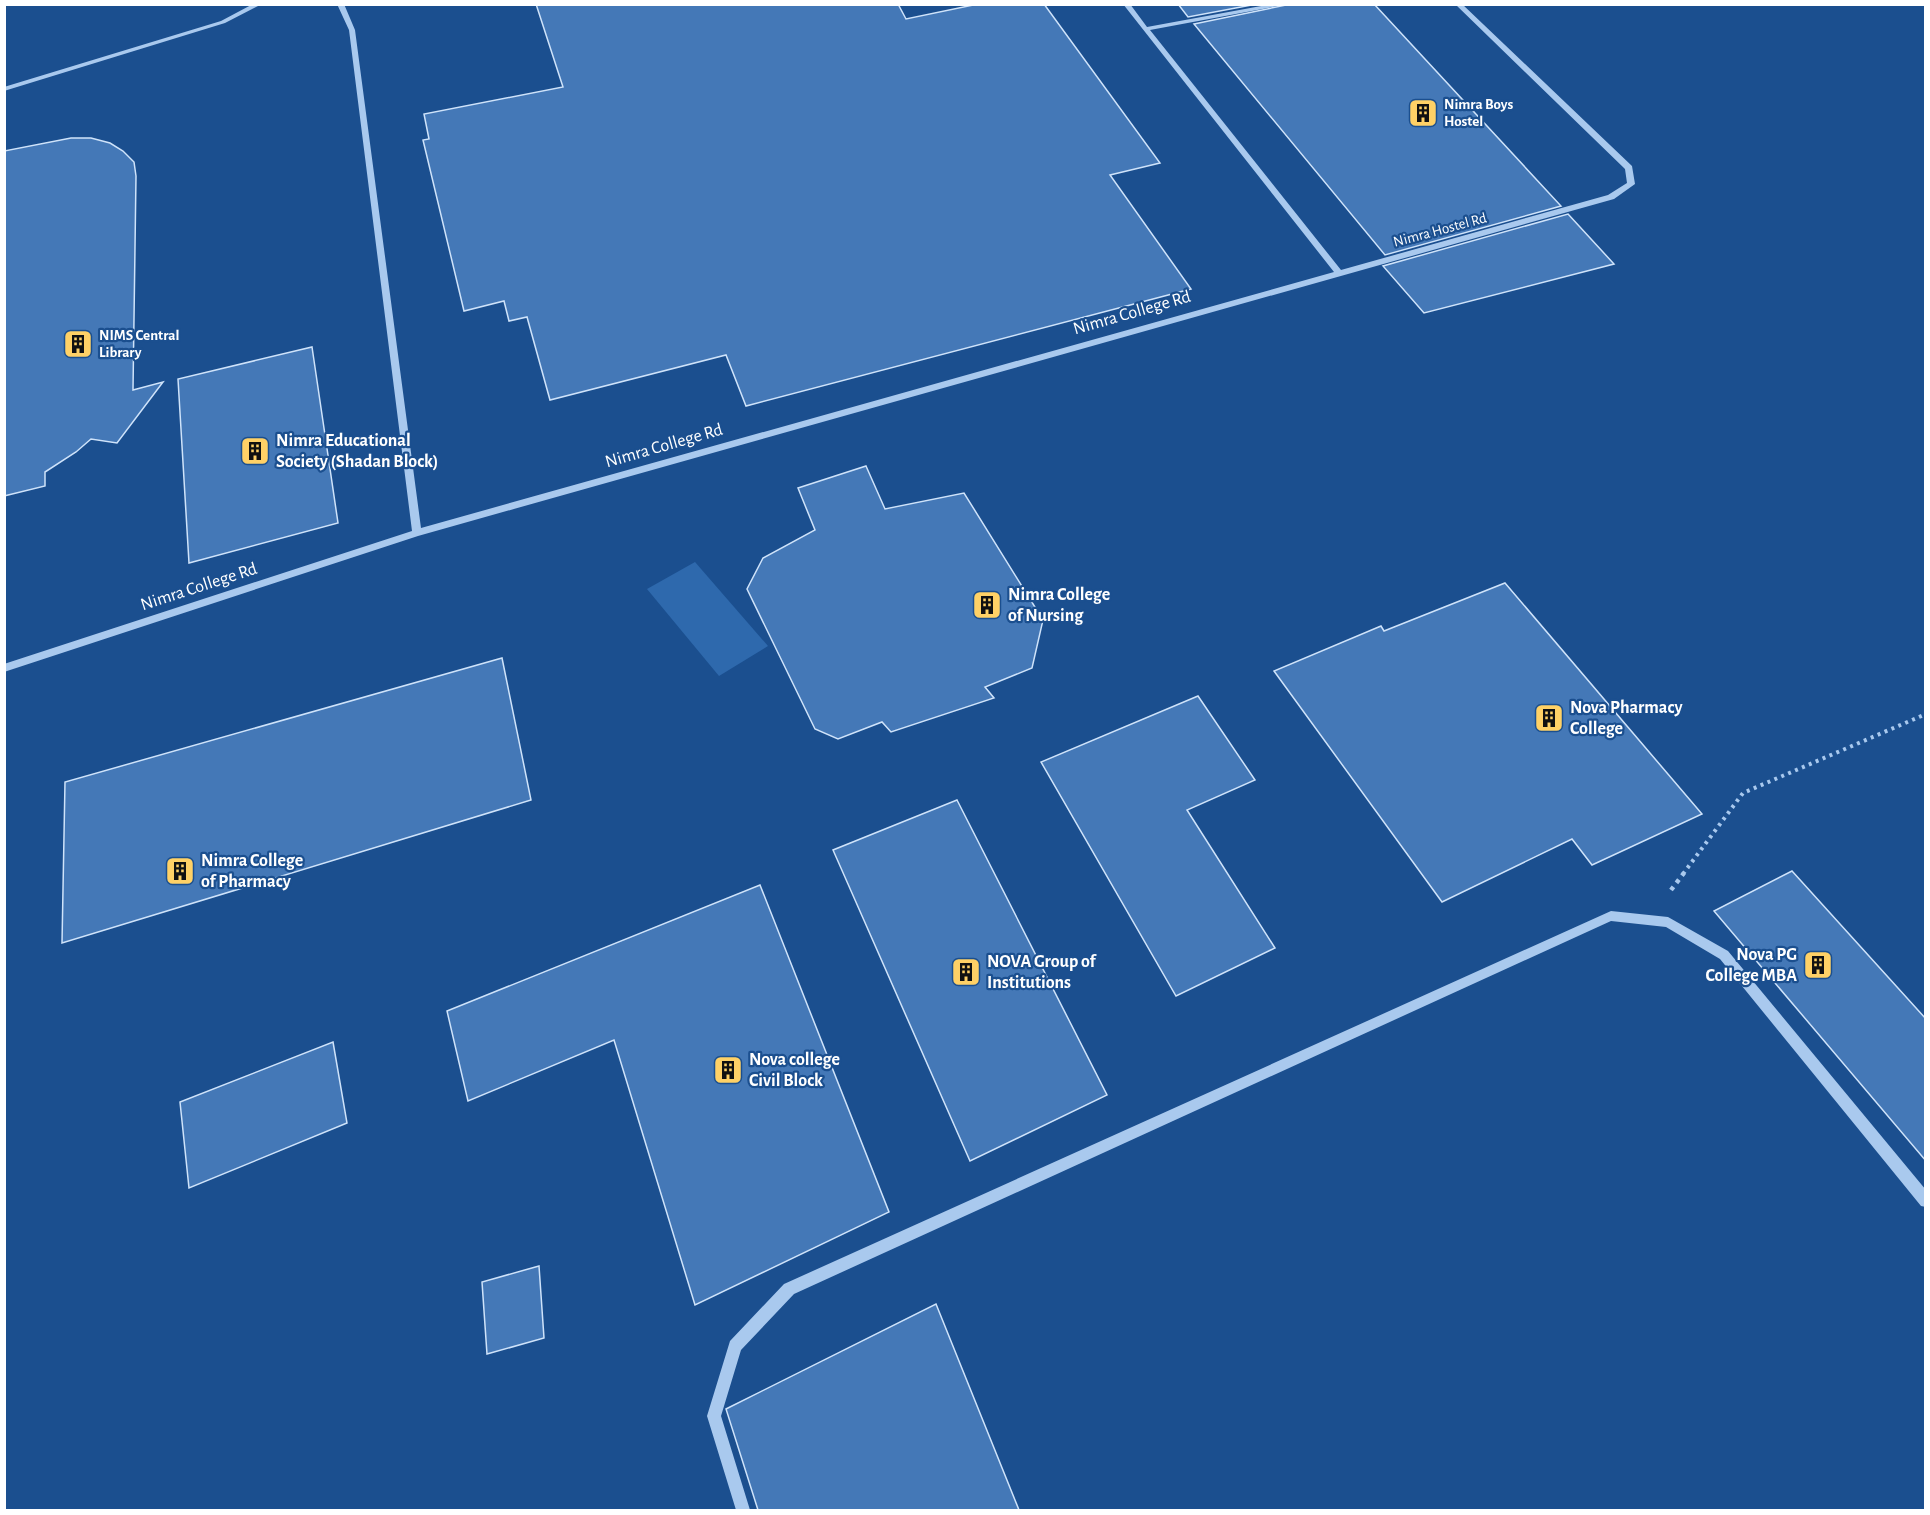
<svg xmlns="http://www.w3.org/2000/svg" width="1930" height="1515" font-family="'Alegreya Sans',sans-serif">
  <rect width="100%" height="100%" fill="#1b4f8f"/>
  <path fill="#2e69ad" d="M695,562L768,646L719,676L647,589Z"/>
  <path fill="#4478b7" stroke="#cfe3fa" stroke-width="1.5" d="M536,4H898L906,19L978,4H1044L1160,163L1110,175L1191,289L746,406L726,355L550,400L527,317L509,321L504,301L464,311L423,140L429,139L424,114L563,87Z
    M1178,4H1257L1188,17Z
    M1291,4H1374L1561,206L1385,255L1194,24Z
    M71,138H91L110,143L123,151L134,162L136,176L133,390L163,382L117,443L91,439L76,452L45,472V486L4,496V151Z
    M1568,214L1614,264L1424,313L1383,266Z
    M312,347L338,523L189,563L178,379Z
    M866,466L885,509L964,493L1043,620L1032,668L985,687L994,698L891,732L882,722L838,739L815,729L747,589L763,558L815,530L798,488Z
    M1505,583L1702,814L1592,865L1572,839L1442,902L1274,671L1381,626L1384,631Z
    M502,658L531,800L62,943L65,782Z
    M1198,696L1255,780L1187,810L1275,948L1176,996L1041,762Z
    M957,800L1107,1095L970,1161L833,850Z
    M1792,871L1926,1019V1161L1714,911Z
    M760,885L889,1212L695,1305L614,1040L468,1101L447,1011Z
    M333,1042L347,1123L189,1188L180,1102Z
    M539,1266L544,1338L487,1354L482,1282Z
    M936,1304L1019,1510H758L726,1409Z"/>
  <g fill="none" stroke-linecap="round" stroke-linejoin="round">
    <path stroke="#a9c9ee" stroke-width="4" stroke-dasharray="3 4.5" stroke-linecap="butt" d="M1683,874L1743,793L1926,714"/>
    <path stroke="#a9c9ee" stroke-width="4.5" stroke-dasharray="4 5" stroke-linecap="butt" d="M1671,890L1684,873"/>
    <path fill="#a9c9ee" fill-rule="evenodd" d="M253,4H262L225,23L4,91V87L221,21Z
      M337,4H344L355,30L421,528L1334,272L1123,4H1130L1147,27L1272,4H1289L1150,30L1341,270L1608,195L1627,183L1625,169L1455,4H1462L1632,166L1635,184L1614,199L418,536L4,672V664L412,531L349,30Z
      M1611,911L1668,917L1728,951L1926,1190V1207L1921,1206L1720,959L1666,927L1611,921L794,1294L741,1350L721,1416L750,1510H736L707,1416L730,1341L784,1284Z"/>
  </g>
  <defs>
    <g id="building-square" transform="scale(1.5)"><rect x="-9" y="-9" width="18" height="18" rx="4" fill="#ffd166" stroke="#1b4f8f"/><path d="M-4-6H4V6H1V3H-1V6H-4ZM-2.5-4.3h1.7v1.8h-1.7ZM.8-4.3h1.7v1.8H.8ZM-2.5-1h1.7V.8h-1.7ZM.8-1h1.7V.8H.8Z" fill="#111"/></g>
  </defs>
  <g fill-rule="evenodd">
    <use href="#building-square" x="1423" y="113"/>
    <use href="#building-square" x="78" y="344"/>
    <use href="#building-square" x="255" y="451"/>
    <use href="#building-square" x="987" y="605"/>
    <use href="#building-square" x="1549" y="718"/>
    <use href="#building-square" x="180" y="871"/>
    <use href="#building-square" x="1818" y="965"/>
    <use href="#building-square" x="966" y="972"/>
    <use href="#building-square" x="728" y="1070"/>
  </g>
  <g text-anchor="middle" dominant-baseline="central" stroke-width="4.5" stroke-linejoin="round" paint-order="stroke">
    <g font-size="15" font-weight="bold" fill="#fff" stroke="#1b4f8f" text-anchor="start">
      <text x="1444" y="104">Nimra Boys<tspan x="1444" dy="17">Hostel</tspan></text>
      <text x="99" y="335">NIMS Central<tspan x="99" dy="17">Library</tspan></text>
    </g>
    <g font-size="15" fill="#fff" stroke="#1b4f8f">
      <text transform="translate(1440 230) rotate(-15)">Nimra Hostel Rd</text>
    </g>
    <g font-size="18" fill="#fff" stroke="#1b4f8f">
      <text transform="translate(1132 313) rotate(-16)">Nimra College Rd</text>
      <text transform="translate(664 446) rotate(-16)">Nimra College Rd</text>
      <text transform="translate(199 587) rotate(-18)">Nimra College Rd</text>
    </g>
    <g font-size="18" font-weight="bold" fill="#fff" stroke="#1b4f8f" text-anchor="start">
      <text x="276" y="441">Nimra Educational<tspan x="276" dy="21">Society (Shadan Block)</tspan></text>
      <text x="1008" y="595">Nimra College<tspan x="1008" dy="21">of Nursing</tspan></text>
      <text x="1570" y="708">Nova Pharmacy<tspan x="1570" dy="21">College</tspan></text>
      <text x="201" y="861">Nimra College<tspan x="201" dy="21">of Pharmacy</tspan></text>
      <text x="1797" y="955" text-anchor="end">Nova PG<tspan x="1797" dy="21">College MBA</tspan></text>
      <text x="987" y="962">NOVA Group of<tspan x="987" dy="21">Institutions</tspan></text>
      <text x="749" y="1060">Nova college<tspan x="749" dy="21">Civil Block</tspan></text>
    </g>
  </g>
  <rect width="1930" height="1515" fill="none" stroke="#ffffff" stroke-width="12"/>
</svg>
